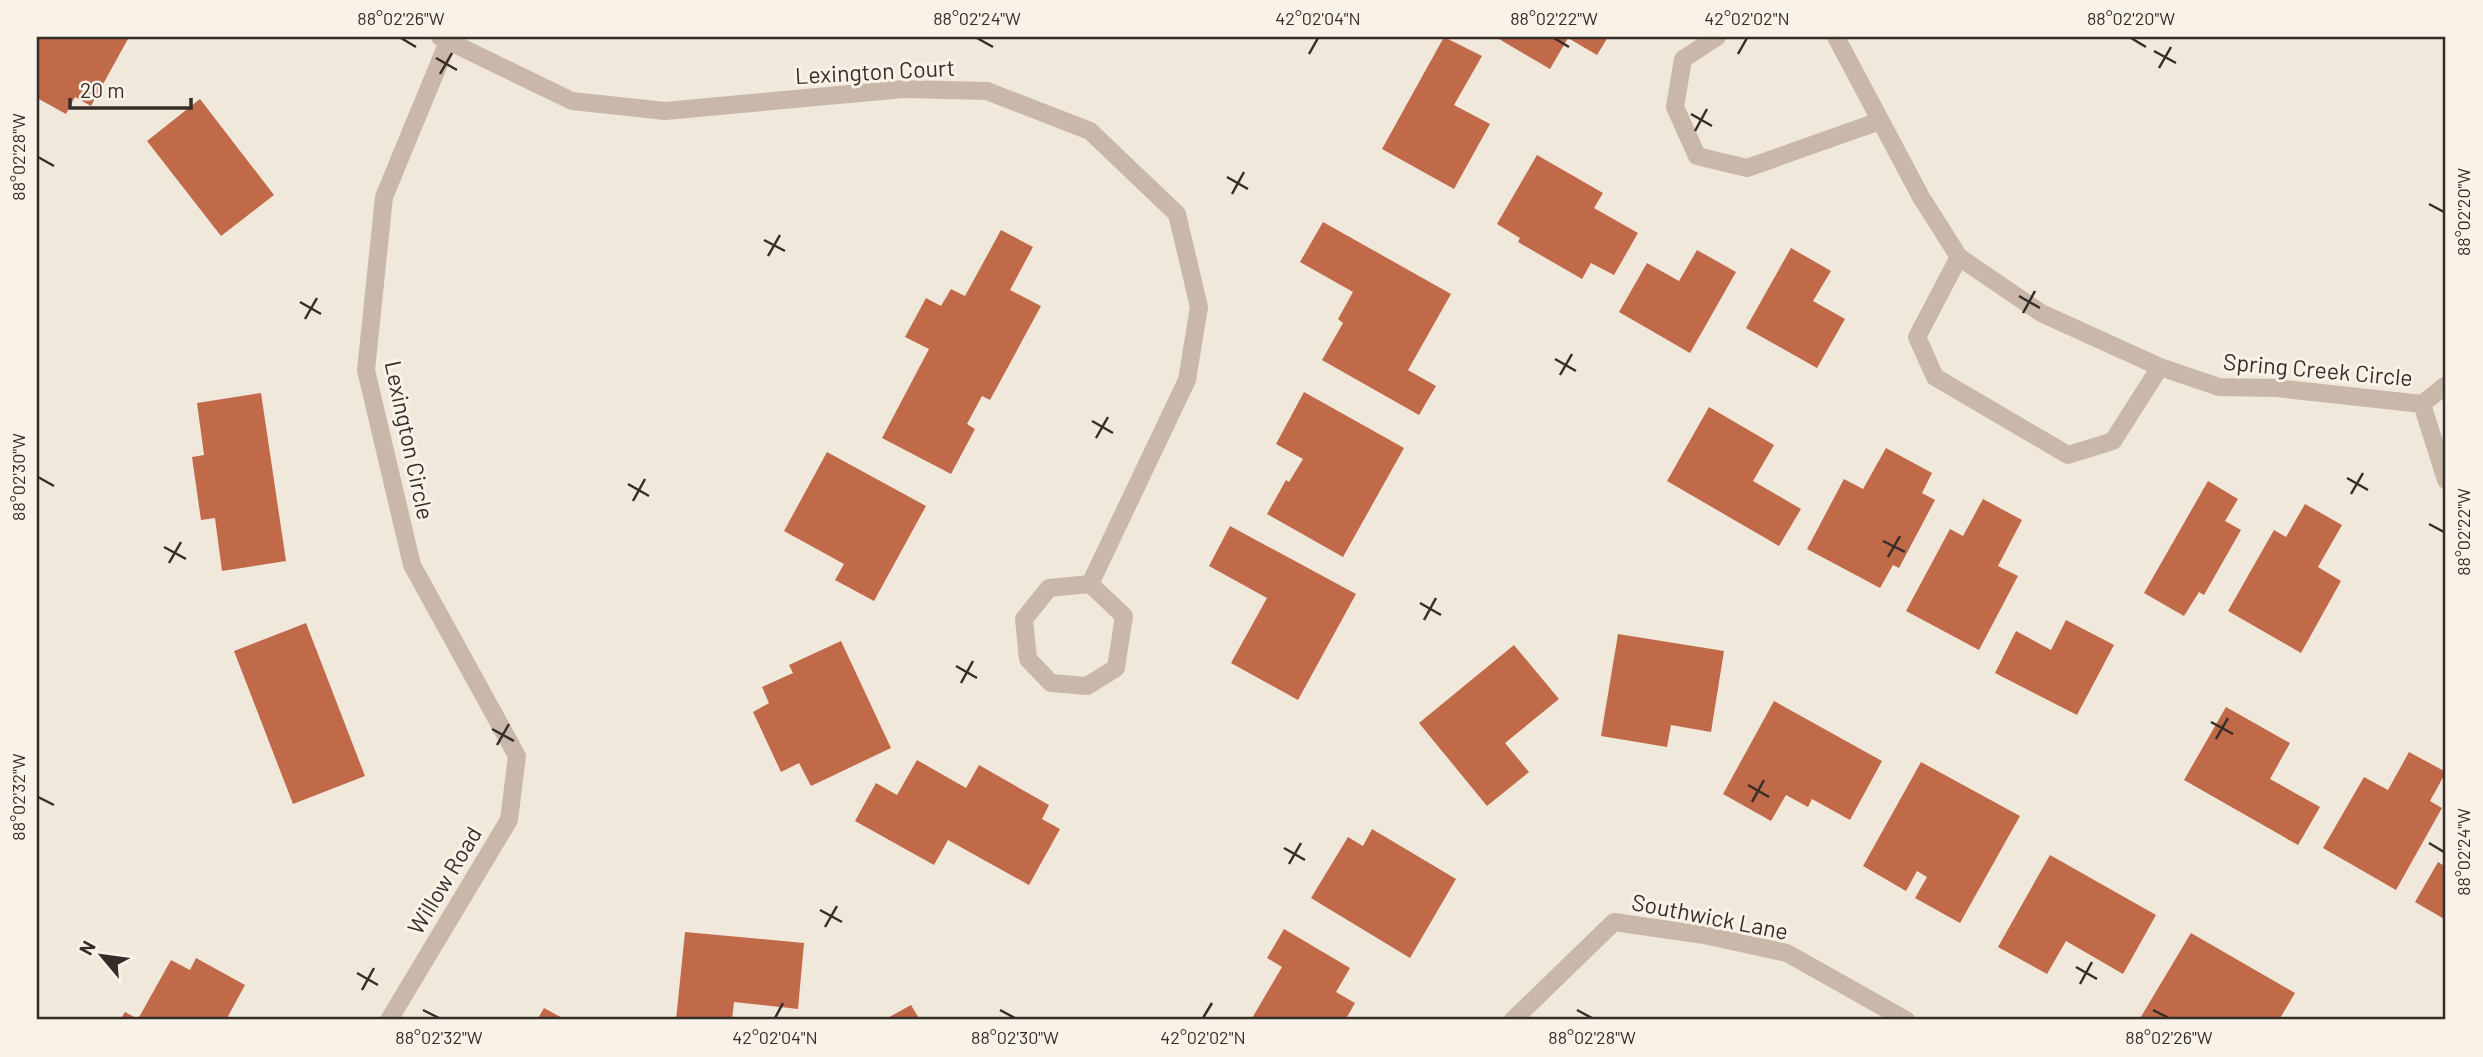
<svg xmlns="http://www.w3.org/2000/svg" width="2483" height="1057" font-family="Barlow,sans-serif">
  <rect width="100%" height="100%" fill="#f1e8dc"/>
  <path fill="#c16a4a" d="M37,37H129L91,106L75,97L66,114L37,98Z
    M1444,37L1482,56L1454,105L1490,124L1454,189L1382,149Z
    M1501,37H1608L1597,55L1568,38L1550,69L1499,39Z
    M200,99L274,195L221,236L147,141Z
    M1537,155L1603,193L1594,208L1638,233L1614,275L1591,263L1582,279L1518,242L1520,238L1497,224Z
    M1323,222L1451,294L1408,370L1436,386L1419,415L1322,360L1343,323L1338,319L1353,292L1300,262Z
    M1001,230L1033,247L1010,290L1041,306L990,400L982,396L967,424L975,429L951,474L882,438L929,349L905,337L926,298L941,306L951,289L965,296Z
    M1791,248L1831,271L1813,301L1845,319L1817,368L1746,328Z
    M1697,250L1736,272L1690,353L1619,312L1647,263L1679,281Z
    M1304,392L1404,448L1343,557L1267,514L1286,480L1289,482L1303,459L1276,444Z
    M261,393L286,561L222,571L215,518L201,520L192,457L204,455L197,403Z
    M1709,407L1774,445L1753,481L1801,509L1779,546L1667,481Z
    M1886,448L1932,473L1922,493L1935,500L1899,568L1893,565L1880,588L1807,549L1844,479L1863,489Z
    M827,452L926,506L874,601L835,580L844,564L784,531Z
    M2208,481L2238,499L2225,521L2241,530L2204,595L2199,592L2184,616L2144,593Z
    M1983,499L2022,520L1998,566L2018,576L1979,650L1906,611L1950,529L1963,536Z
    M2305,504L2342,525L2318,567L2341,581L2301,653L2228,611L2274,530L2286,537Z
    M1230,526L1356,594L1298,700L1231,663L1267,598L1209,566Z
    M2066,620L2114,645L2077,715L1995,673L2016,631L2051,650Z
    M306,623L365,776L293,804L234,651Z
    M1618,634L1724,651L1711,732L1671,725L1667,747L1601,736Z
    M841,641L891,748L811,786L799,763L781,772L753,712L769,703L762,687L793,673L789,665Z
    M1514,645L1559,699L1505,743L1529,772L1487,806L1419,723Z
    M1774,701L1882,761L1850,820L1812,799L1808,807L1786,795L1771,821L1723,794Z
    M2226,707L2290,743L2270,779L2320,807L2298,845L2184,780Z
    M2409,752L2446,772L2430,801L2442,808L2396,890L2323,848L2364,777L2388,790Z
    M917,760L966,788L979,765L1049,805L1042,819L1060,829L1029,885L948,840L934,865L855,821L876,783L897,795Z
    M1921,762L2020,816L1960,923L1915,898L1927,877L1917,871L1906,891L1863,866Z
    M1372,829L1456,879L1410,958L1311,898L1348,837L1363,846Z
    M2050,855L2156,915L2123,974L2066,941L2047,974L1998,947Z
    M2438,862L2446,867V920L2415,902Z
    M1284,929L1350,968L1336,992L1355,1003L1347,1017L1353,1020H1251L1282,967L1267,958Z
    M685,932L804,943L798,1009L734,1002L732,1020H676Z
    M2191,933L2295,993L2279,1020H2139Z
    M196,958L245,985L226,1020H120L125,1012L138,1019L171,960L190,970Z
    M911,1005L920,1020H884Z
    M544,1008L566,1020H537Z"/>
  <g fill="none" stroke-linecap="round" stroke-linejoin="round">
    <path stroke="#c9b8a9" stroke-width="18" d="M440,37L572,101L665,111L904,89L987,91L1090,131L1177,214L1199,307L1187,380L1090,584L1049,588L1024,619L1028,659L1051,683L1087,686L1116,668L1124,616L1090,584
      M1717,37L1683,59L1675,107L1697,156L1747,168L1880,121
      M1836,37L1921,197L1959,257L2041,313L2160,367L2219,387L2276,388L2422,404L2446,385
      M1959,257L1917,337L1935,377L2068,455L2113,441L2160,367
      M2422,404L2446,480
      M389,1020L509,820L517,756L412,565L366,370L384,197L450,37
      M1513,1020L1614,922L1704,935L1787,953L1906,1020"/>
  </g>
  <path fill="none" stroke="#362d28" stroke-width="2.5" d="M401,38L416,47M977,38L993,47M1554,38L1569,47M2131,38L2146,47M2154,51L2176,63M1309,54L1318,38M1738,54L1747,38M436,58L457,70M2159,68L2171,47M440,74L452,53M1691,114L1712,126M1695,131L1707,109M38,157L54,166M1227,177L1248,189M1232,194L1244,172M2429,204L2444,212M764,240L785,251M768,256L780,235M2019,296L2040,308M300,302L321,314M2023,313L2035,291M305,319L317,298M1555,359L1576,371M1560,375L1572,354M1092,421L1113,433M1096,438L1108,417M38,477L54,486M2347,478L2368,490M628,484L649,496M2351,494L2363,473M633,501L645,479M2429,524L2444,532M1883,541L1905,552M164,547L186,559M1888,557L1900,536M169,563L181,542M1420,603L1441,615M1424,620L1436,598M956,666L977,678M961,683L973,661M2211,722L2233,734M492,729L514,741M2216,739L2228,718M497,745L509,724M1748,785L1769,797M38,797L54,805M1752,802L1764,780M2429,843L2444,852M1284,848L1305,860M1289,864L1301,843M820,910L842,922M825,927L837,906M2076,967L2097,979M357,973L378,985M2080,984L2092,962M362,990L374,968M423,1010L439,1018M1000,1010L1015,1018M1577,1010L1592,1018M2153,1010L2169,1018M775,1018L783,1003M1203,1018L1212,1003"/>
  <g text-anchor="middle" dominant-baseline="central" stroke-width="6" stroke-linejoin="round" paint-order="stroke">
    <g font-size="23" fill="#362d28" stroke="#f9f2e9">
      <text transform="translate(875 71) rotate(-3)">Lexington Court</text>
      <text transform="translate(2318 369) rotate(5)">Spring Creek Circle</text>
      <text transform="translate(410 440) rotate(78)">Lexington Circle</text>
      <text transform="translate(444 880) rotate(-59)">Willow Road</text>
      <text transform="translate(1710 916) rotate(11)">Southwick Lane</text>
    </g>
  </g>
  <rect width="2483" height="1057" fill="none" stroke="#f9f2e9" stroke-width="77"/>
  <g transform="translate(102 956) rotate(299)" stroke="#f9f2e9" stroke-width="5" paint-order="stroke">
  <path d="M0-5L12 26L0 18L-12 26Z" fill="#362d28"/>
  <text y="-10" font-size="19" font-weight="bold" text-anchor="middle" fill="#362d28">N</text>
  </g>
  <path d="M70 98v10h121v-10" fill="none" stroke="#362d28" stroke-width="3.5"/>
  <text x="80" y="98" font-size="21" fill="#362d28" stroke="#f9f2e9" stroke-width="5" paint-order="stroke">20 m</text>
  <rect x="38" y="38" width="2406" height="980" fill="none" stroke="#362d28" stroke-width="2.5"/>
  <g font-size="18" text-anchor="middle" fill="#362d28">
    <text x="401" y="25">88°02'26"W</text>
    <text x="977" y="25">88°02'24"W</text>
    <text x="1318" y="25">42°02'04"N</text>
    <text x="1554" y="25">88°02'22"W</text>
    <text x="1747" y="25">42°02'02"N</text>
    <text x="2131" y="25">88°02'20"W</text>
    <text transform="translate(19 157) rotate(-90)" y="6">88°02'28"W</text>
    <text transform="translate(2464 212) rotate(-90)" y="6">88°02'20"W</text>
    <text transform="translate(19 477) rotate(-90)" y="6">88°02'30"W</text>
    <text transform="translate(2464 532) rotate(-90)" y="6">88°02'22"W</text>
    <text transform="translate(19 797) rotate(-90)" y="6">88°02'32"W</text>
    <text transform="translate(2464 852) rotate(-90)" y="6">88°02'24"W</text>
    <text x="439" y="1044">88°02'32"W</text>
    <text x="775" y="1044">42°02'04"N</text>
    <text x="1015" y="1044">88°02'30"W</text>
    <text x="1203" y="1044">42°02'02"N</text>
    <text x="1592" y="1044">88°02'28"W</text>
    <text x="2169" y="1044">88°02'26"W</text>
  </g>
</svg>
